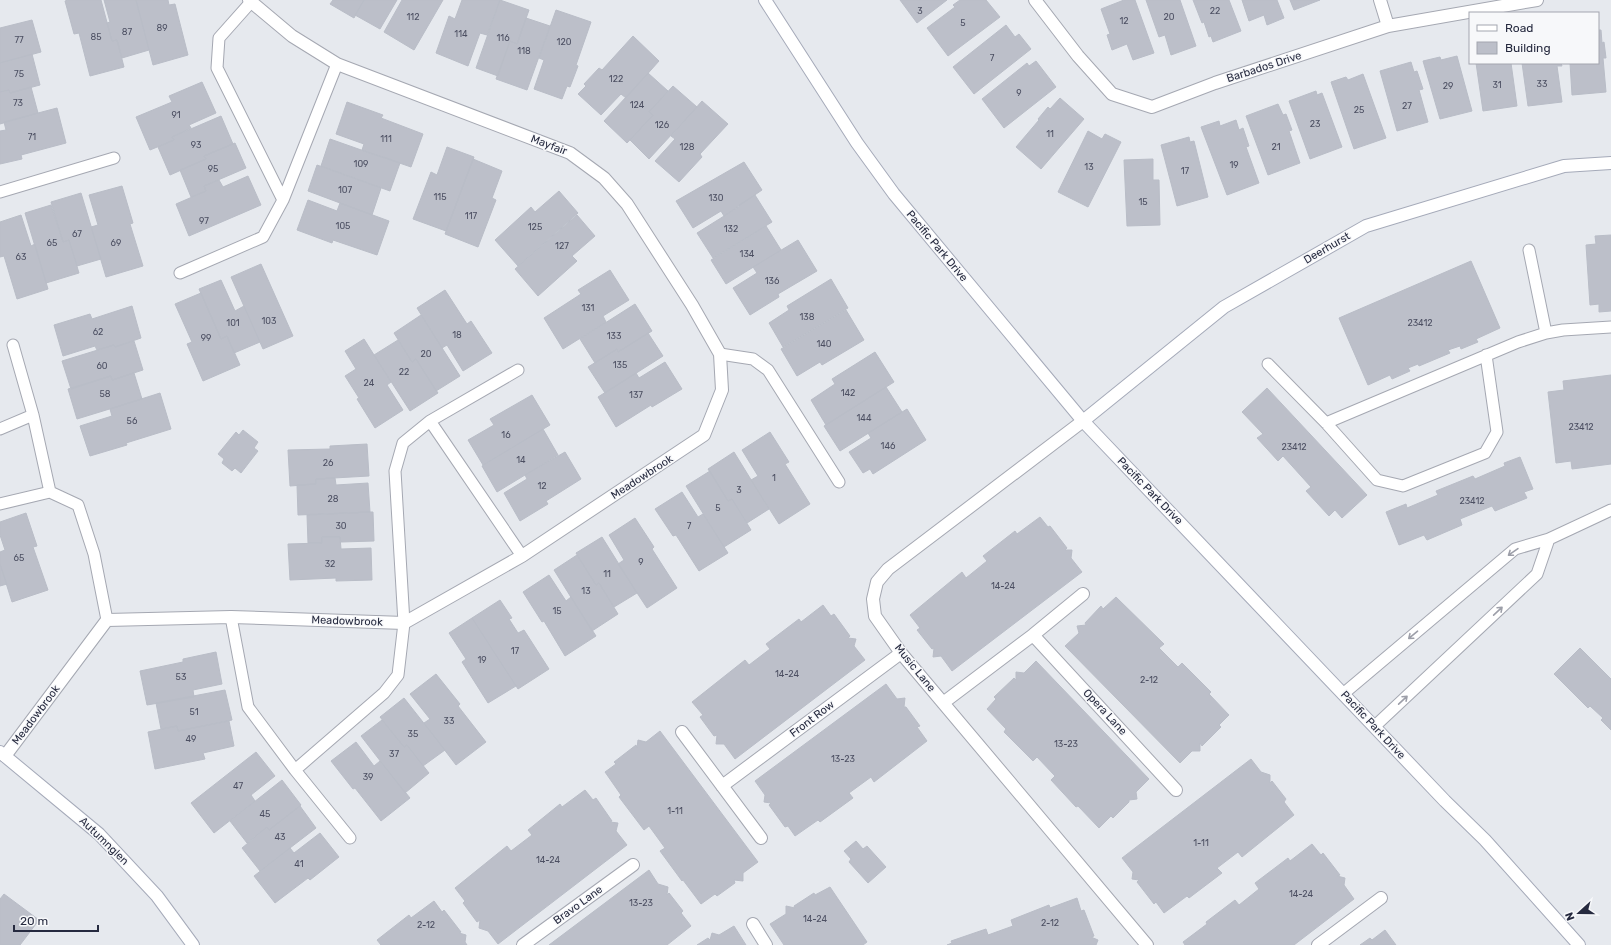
<svg xmlns="http://www.w3.org/2000/svg" width="1611" height="945" font-family="Rubik,sans-serif">
  <rect width="100%" height="100%" fill="#e6e9ee"/>
  <path fill="#bcbfc9" stroke="#b9bdc7" d="M68,0H101L112,41L117,40L124,67L90,76L79,33L74,34L65,1Z
    M104,0H136L149,50L122,58L117,40L112,41L107,23L110,22Z
    M136,0H168L169,5L175,4L188,55L153,65Z
    M333,0H364L354,18L330,4Z
    M364,0H397L380,29L355,15Z
    M402,0H443L414,50L384,32Z
    M462,0H500L487,35L480,33L468,66L436,53L449,16L455,19Z
    M500,0L529,10L517,44L510,41L498,76L476,68Z
    M900,0H947L917,23Z
    M960,0H986L1000,17L948,56L927,28L955,7L953,5Z
    M1124,0H1135L1154,53L1133,60L1127,44L1112,50L1107,35L1110,34L1101,9Z
    M1146,0H1180L1196,46L1171,55L1165,35L1159,37Z
    M1193,0H1229L1241,31L1213,42L1211,36L1209,37L1204,22L1202,23Z
    M1242,0H1277L1284,18L1267,25L1264,15L1249,21Z
    M1290,0H1320L1294,10Z
    M556,10L591,22L576,65L578,66L570,87L567,86L562,99L534,89L544,60L539,58Z
    M526,18L550,26L527,90L496,79L510,41L517,44Z
    M32,20L41,52L0,63V28Z
    M1006,25L1015,37L1019,34L1031,49L974,94L953,67Z
    M1598,30H1601L1602,43L1604,42L1606,58H1603L1606,92L1572,95L1570,63H1598Z
    M633,36L659,61L626,98L621,94L601,115L578,94L586,86L584,84L599,68L602,70Z
    M32,54L40,85L10,93L9,90L0,92V63Z
    M1457,56L1472,111L1440,119L1423,61L1440,57L1441,60Z
    M1036,61L1056,87L1004,128L982,99L1027,63L1029,66Z
    M1411,62L1414,72L1417,71L1423,89L1419,90L1428,122L1397,131L1380,71Z
    M1476,63H1511L1517,106L1483,111Z
    M1522,63H1561L1562,66H1557L1562,102L1528,106Z
    M648,73L668,91L649,112L653,115L627,143L604,121Z
    M1363,74L1386,138L1354,149L1331,82L1346,77L1348,80Z
    M202,82L216,113L189,125L191,128L172,137L174,140L150,150L136,117L172,102L169,96Z
    M673,86L697,107L649,159L630,140L653,115L649,112Z
    M31,87L38,113L0,124V92L9,90L10,93Z
    M1316,91L1317,95L1322,93L1342,147L1310,159L1289,101Z
    M1060,98L1084,119L1041,169L1016,147L1039,120L1038,119L1048,107L1050,109Z
    M702,101L728,124L700,154L702,157L679,182L655,161L675,139L671,136Z
    M347,102L383,115L381,118L423,134L411,167L362,150L364,144L336,134Z
    M1278,104L1283,115L1286,114L1292,130L1289,131L1300,163L1268,175L1246,116Z
    M57,108L66,143L21,155L22,159L0,164V131L6,130L4,122Z
    M221,116L233,144L204,156L206,159L170,175L158,147L174,140L172,137Z
    M1236,120L1239,130L1243,128L1249,146L1246,147L1259,183L1227,195L1201,127L1219,121L1220,126Z
    M1088,131L1102,139L1105,134L1121,142L1088,207L1058,192Z
    M1189,137L1190,142L1194,141L1208,197L1177,206L1161,145Z
    M330,139L384,158V157L400,163L390,191L321,166Z
    M235,143L246,168L204,186L206,191L191,197L180,170L206,159L204,156Z
    M447,147L474,157L446,231L413,219L431,172L437,175Z
    M473,159L502,171L492,198L496,200L478,247L445,234Z
    M1153,159V180H1159L1160,225L1127,226L1124,160Z
    M744,162L762,190L724,216L721,211L693,228L676,201Z
    M317,165L381,188L372,215L308,191Z
    M248,176L261,205L189,236L176,204L206,191L204,186L219,180L223,187Z
    M122,186L133,223L130,224L143,266L106,277L91,227L98,225L89,195Z
    M559,191L578,213L518,266L495,240L531,207L535,212Z
    M81,193L101,259L77,266L69,240L63,242L51,202Z
    M755,195L772,222L713,258L697,233L740,206L739,205Z
    M308,200L337,211L340,203L389,221L377,255L333,240L332,243L297,230Z
    M51,205L63,242L69,240L79,273L46,283L25,213Z
    M21,215L31,246L35,244L48,289L17,299L4,256L0,257V222Z
    M577,215L595,236L572,256L577,261L538,296L515,269Z
    M766,226L781,250L726,284L711,260Z
    M1611,235V311L1599,312V304L1590,305L1586,245L1596,244L1595,236Z
    M798,240L817,271L778,294L779,297L750,315L733,288L757,273L753,267Z
    M1471,261L1500,328L1476,339L1478,342L1461,349L1460,346L1448,350L1450,353L1419,366L1418,364L1408,368L1410,371L1392,379L1390,375L1368,385L1339,318Z
    M261,264L293,336L263,349L231,277Z
    M610,270L629,300L603,316L606,322L563,349L544,318L581,294L578,290Z
    M831,279L848,308L783,347L769,323L789,310L787,306Z
    M221,280L235,311L244,306L260,342L234,353L227,336L221,339L199,289Z
    M445,290L467,324L471,321L492,353L463,371L447,345L442,348L417,308Z
    M201,293L221,339L227,336L240,365L203,381L187,344L192,342L175,304Z
    M635,304L652,331L618,352L617,349L595,363L580,339Z
    M132,306L141,338L115,347L114,345L97,350L95,346L63,356L54,325L90,314L92,319Z
    M846,310L864,340L822,365L820,362L797,376L781,349Z
    M421,315L460,376L436,391L416,359L412,362L394,333Z
    M648,333L663,356L605,393L588,367L617,349L618,352Z
    M364,339L391,382L387,385L403,410L375,428L357,399L359,398L345,376L356,369L345,351Z
    M398,340L412,362L416,359L438,393L410,411L374,355Z
    M134,341L143,370L112,380L111,376L71,389L62,361L114,345L115,347Z
    M875,352L894,382L826,425L811,400L835,384L832,379Z
    M665,362L682,389L652,407L651,405L616,427L598,397L636,373L639,378Z
    M134,373L142,399L77,419L68,389L111,376L112,380Z
    M1611,375V464L1572,469L1571,461L1556,463L1548,392L1564,390L1563,381Z
    M886,387L902,412L840,451L824,426Z
    M1267,388L1367,495L1342,518L1335,510L1329,516L1306,491L1311,487L1283,456L1278,461L1257,438L1263,434L1242,412Z
    M160,393L171,429L126,443L127,445L90,456L80,426L112,416L110,409Z
    M532,395L550,425L483,465L468,440L494,425L490,419Z
    M907,409L926,440L873,474L870,469L863,473L849,452L871,438L868,433Z
    M543,429L558,455L497,492L482,466Z
    M243,430L258,442L254,448L258,451L241,473L235,468L232,471L222,463L224,459L218,454L236,432L239,435Z
    M770,432L789,462L785,464L810,504L779,524L751,480L758,476L742,450Z
    M367,444L369,476L316,479V484L290,486L288,450L330,449V446Z
    M565,452L581,479L546,501L548,504L520,521L504,493L527,479L525,475Z
    M734,452L769,509L747,523L732,499L728,501L708,469Z
    M1520,457L1533,489L1524,492L1527,498L1495,511L1492,506L1460,519L1462,525L1427,540L1424,535L1399,545L1386,512L1406,504L1407,508L1438,495L1436,491L1473,476L1475,479L1505,466L1504,463Z
    M710,471L728,501L732,499L751,530L724,547L686,486Z
    M335,478L336,485L368,483L370,512L298,515L297,485L316,484V479Z
    M682,492L698,517L703,514L728,553L699,571L676,535L673,536L655,509Z
    M370,512H373L374,541L341,542L340,537H322V543H308L307,515Z
    M26,513L37,546L33,547L48,590L12,602L0,564V552L5,550L0,535V522Z
    M1040,517L1048,527L1050,526L1067,548L1065,550H1072L1071,558L1082,572L952,671L941,656L933,657L934,648L932,649L917,630L920,628L910,615L962,572L966,578L987,561L983,556L1015,531L1017,534Z
    M635,518L654,547L652,549L677,588L647,608L618,564L624,560L609,535Z
    M322,537H340L341,549L371,548L372,580L336,581V578L290,580L288,544L322,543Z
    M602,537L637,593L614,607L599,583L596,585L576,553Z
    M577,555L596,585L599,583L618,614L592,631L554,570Z
    M0,564L7,584L0,586Z
    M549,575L566,601L571,597L596,636L565,656L544,621L542,622L523,592Z
    M1116,597L1164,644L1159,648L1178,667L1182,663L1211,692L1209,694L1229,715L1219,725L1221,727L1202,746L1200,743V751H1192L1180,763L1065,646L1079,633L1077,626L1086,625L1085,623L1101,606L1103,609Z
    M500,600L512,618L509,619L518,633L524,630L549,669L518,689L472,618Z
    M823,605L831,616L834,614L850,636L848,638L856,639L854,646L865,660L735,759L724,744H716L717,735L714,736L700,717L703,715L692,702L745,660L749,665L770,649L766,644L799,619L801,622Z
    M472,618L516,686L488,703L462,662L466,659L449,633Z
    M1580,648L1611,679V730L1601,720L1603,718L1590,706L1588,708L1554,674Z
    M216,652L222,684L193,690L194,697L147,705L140,671L183,662V659Z
    M1036,661L1149,779L1136,792L1137,799L1129,800V802L1113,818L1111,816L1099,828L1078,806L1076,807L1051,780L1055,776L1037,757L1033,761L1004,732L1006,729L987,709L996,699L994,697L1014,678L1016,680V672L1024,673Z
    M436,674L460,704L458,706L486,742L456,765L424,723L430,719L410,694Z
    M886,684L897,699L905,698L904,707H906L920,726L917,727L927,741L874,782L871,777L849,793L853,798L820,822L818,820L795,836L788,826L785,827L769,805L771,803L764,802L765,795L755,781Z
    M225,690L232,720L178,731L177,726L161,729L156,703Z
    M404,698L445,750L423,766L407,745L404,747L380,717Z
    M382,720L404,747L407,745L429,773L405,793L361,736Z
    M229,721L234,746L203,753L205,759L155,769L148,732L177,726L178,731Z
    M660,731L758,862L743,873V881L734,880L735,883L717,896L715,894L701,904L683,880L682,881L660,851L665,848L649,826L644,830L619,797L621,795L605,772L616,764L614,762L636,745L637,748L638,740L646,742Z
    M356,742L374,766L380,761L410,798L381,821L355,788L353,789L331,761Z
    M256,752L275,776L251,795L255,801L214,833L191,803Z
    M1251,759L1261,772L1270,775V783L1272,781L1286,799L1284,802L1294,815L1242,857L1238,852L1217,868L1222,873L1189,898L1187,896L1164,913L1156,902L1154,904L1137,882L1139,880L1132,879L1133,872L1122,858Z
    M282,780L301,805L269,830L267,827L247,843L230,821Z
    M585,790L593,800L596,798L612,821L610,822L618,823L616,831L627,845L498,944L488,931L479,928L480,920L477,922L463,903L465,901L455,888L507,846L511,851L532,835L528,830L560,804L562,807Z
    M300,806L316,828L260,871L242,848L267,827L269,830Z
    M320,833L339,857L310,880L308,878L275,903L254,876L290,848L294,853Z
    M856,841L863,849L867,846L886,867L868,883L849,862L851,859L844,851Z
    M1312,844L1321,855L1323,853L1340,875L1337,876L1345,878L1344,885L1354,899L1294,945H1185L1183,942L1207,924L1206,922L1235,900L1239,905L1259,889L1255,883L1288,858L1290,861Z
    M649,870L658,884L668,887L667,895L669,893L683,911L681,913L691,926L667,945H549Z
    M830,887L867,942L863,945H784L770,924L786,914V906L795,908L794,906L814,893L815,895Z
    M4,894L39,920L20,945H0V899Z
    M1077,898L1081,911L1084,910L1094,936L1091,937L1098,940L1096,945H947L952,943L951,941L986,929L988,935L1013,926L1011,920L1049,905L1050,908Z
    M434,901L442,912L444,910L461,932L459,933L466,935L465,942L467,945H381L377,940L409,915L411,918Z
    M734,926L746,945H697L708,938L710,940L712,933L719,935Z
    M1385,930L1396,945H1360L1370,938L1372,940Z"/>
  <g fill="none" stroke-linecap="round" stroke-linejoin="round">
    <g stroke="#a5a8b2" stroke-width="13">
      <path id="lane" d="M251,2L219,38L217,68L283,200
        M0,192L114,158
        M1529,250L1546,333
        M180,273L263,237L283,200L337,64
        M13,345L33,415L50,492
        M720,354L753,359L768,370L839,482
        M1268,364L1326,423L1377,480L1403,486L1485,453L1497,432L1486,355
        M430,421L522,556
        M1326,423L1518,342L1546,333L1563,330L1611,327
        M0,429L33,415
        M0,504L50,492L78,505L94,554L107,620
        M231,617L248,707L295,770L350,838
        M1343,694L1515,549L1549,539L1611,510
        M1375,726L1537,574L1549,539
        M295,770L384,693L398,675L404,623L395,471L403,443L430,421L518,370"/>
    </g>
    <g stroke="#a5a8b2" stroke-width="14">
      <path id="street" d="M1035,0L1078,56L1112,94L1152,107L1215,83L1388,26L1537,0
        M1380,0L1388,26
        M1083,421L888,569L877,582L873,599L875,616L901,653L1147,945
        M1033,635L1176,790
        M943,703L1033,635L1083,594
        M682,732L761,838
        M5,756L107,620L231,617L404,623L522,556L704,435L722,390L720,354L692,305L627,204L604,178L570,153L337,64L292,36L249,0
        M722,786L901,653
        M753,924L766,945
        M523,945L633,865
        M1318,945L1381,898"/>
    </g>
    <g stroke="#a5aab9" stroke-width="14">
      <path id="secondary" d="M765,0L857,143L894,194L1083,421L1445,801L1485,840L1579,945
        M1083,421L1224,307L1366,226L1564,166L1611,163
        M0,752L99,834L157,896L193,945"/>
    </g>
    <use href="#lane" stroke="#fff" stroke-width="11"/>
    <use href="#street" stroke="#fff" stroke-width="12"/>
    <use href="#secondary" stroke="#fff" stroke-width="12"/>
  </g>
  <defs><path id="oneway-shaft" d="M-6 0H5M1.5-3L5.5 0L1.5 3" fill="none" stroke-width="1.6" stroke-linecap="round" stroke-linejoin="round"/></defs>
  <g stroke="#9d9fa9">
    <use href="#oneway-shaft" transform="translate(1513 552) rotate(145)"/>
    <use href="#oneway-shaft" transform="translate(1498 611) rotate(-43)"/>
    <use href="#oneway-shaft" transform="translate(1413 635) rotate(140)"/>
    <use href="#oneway-shaft" transform="translate(1403 700) rotate(-43)"/>
  </g>
  <g text-anchor="middle" dominant-baseline="central" stroke-width="3" stroke-linejoin="round" paint-order="stroke">
    <g font-size="9" fill="#4c4f62">
      <text x="920" y="11">3</text>
      <text x="1215" y="11">22</text>
      <text x="413" y="17">112</text>
      <text x="1169" y="17">20</text>
      <text x="1124" y="21">12</text>
      <text x="963" y="23">5</text>
      <text x="162" y="28">89</text>
      <text x="127" y="32">87</text>
      <text x="461" y="34">114</text>
      <text x="96" y="37">85</text>
      <text x="503" y="38">116</text>
      <text x="19" y="40">77</text>
      <text x="564" y="42">120</text>
      <text x="524" y="51">118</text>
      <text x="992" y="58">7</text>
      <text x="19" y="74">75</text>
      <text x="616" y="79">122</text>
      <text x="1542" y="84">33</text>
      <text x="1497" y="85">31</text>
      <text x="1448" y="86">29</text>
      <text x="1019" y="93">9</text>
      <text x="18" y="103">73</text>
      <text x="637" y="105">124</text>
      <text x="1407" y="106">27</text>
      <text x="1359" y="110">25</text>
      <text x="176" y="115">91</text>
      <text x="1315" y="124">23</text>
      <text x="662" y="125">126</text>
      <text x="1050" y="134">11</text>
      <text x="32" y="137">71</text>
      <text x="386" y="139">111</text>
      <text x="196" y="145">93</text>
      <text x="687" y="147">128</text>
      <text x="1276" y="147">21</text>
      <text x="361" y="164">109</text>
      <text x="1234" y="165">19</text>
      <text x="1089" y="167">13</text>
      <text x="213" y="169">95</text>
      <text x="1185" y="171">17</text>
      <text x="345" y="190">107</text>
      <text x="440" y="197">115</text>
      <text x="716" y="198">130</text>
      <text x="1143" y="202">15</text>
      <text x="471" y="216">117</text>
      <text x="204" y="221">97</text>
      <text x="343" y="226">105</text>
      <text x="535" y="227">125</text>
      <text x="731" y="229">132</text>
      <text x="77" y="234">67</text>
      <text x="52" y="243">65</text>
      <text x="116" y="243">69</text>
      <text x="562" y="246">127</text>
      <text x="747" y="254">134</text>
      <text x="21" y="257">63</text>
      <text x="772" y="281">136</text>
      <text x="588" y="308">131</text>
      <text x="807" y="317">138</text>
      <text x="269" y="321">103</text>
      <text x="233" y="323">101</text>
      <text x="1420" y="323">23412</text>
      <text x="98" y="332">62</text>
      <text x="457" y="335">18</text>
      <text x="614" y="336">133</text>
      <text x="206" y="338">99</text>
      <text x="824" y="344">140</text>
      <text x="426" y="354">20</text>
      <text x="620" y="365">135</text>
      <text x="102" y="366">60</text>
      <text x="404" y="372">22</text>
      <text x="369" y="383">24</text>
      <text x="848" y="393">142</text>
      <text x="105" y="394">58</text>
      <text x="636" y="395">137</text>
      <text x="864" y="418">144</text>
      <text x="132" y="421">56</text>
      <text x="1581" y="427">23412</text>
      <text x="506" y="435">16</text>
      <text x="888" y="446">146</text>
      <text x="1294" y="447">23412</text>
      <text x="521" y="460">14</text>
      <text x="328" y="463">26</text>
      <text x="774" y="478">1</text>
      <text x="542" y="486">12</text>
      <text x="739" y="490">3</text>
      <text x="333" y="499">28</text>
      <text x="1472" y="501">23412</text>
      <text x="718" y="508">5</text>
      <text x="341" y="526">30</text>
      <text x="689" y="526">7</text>
      <text x="19" y="558">65</text>
      <text x="641" y="562">9</text>
      <text x="330" y="564">32</text>
      <text x="607" y="574">11</text>
      <text x="1003" y="586">14-24</text>
      <text x="586" y="591">13</text>
      <text x="557" y="611">15</text>
      <text x="515" y="651">17</text>
      <text x="482" y="660">19</text>
      <text x="787" y="674">14-24</text>
      <text x="181" y="677">53</text>
      <text x="1149" y="680">2-12</text>
      <text x="194" y="712">51</text>
      <text x="449" y="721">33</text>
      <text x="413" y="734">35</text>
      <text x="191" y="739">49</text>
      <text x="1066" y="744">13-23</text>
      <text x="394" y="754">37</text>
      <text x="843" y="759">13-23</text>
      <text x="368" y="777">39</text>
      <text x="238" y="786">47</text>
      <text x="675" y="811">1-11</text>
      <text x="265" y="814">45</text>
      <text x="280" y="837">43</text>
      <text x="1201" y="843">1-11</text>
      <text x="548" y="860">14-24</text>
      <text x="299" y="864">41</text>
      <text x="1301" y="894">14-24</text>
      <text x="641" y="903">13-23</text>
      <text x="815" y="919">14-24</text>
      <text x="1050" y="923">2-12</text>
      <text x="426" y="925">2-12</text>
    </g>
    <g font-size="11" fill="#262a3f" stroke="#f7f8fa">
      <text transform="translate(1264 67) rotate(-18)">Barbados Drive</text>
      <text transform="translate(549 145) rotate(21)">Mayfair</text>
      <text transform="translate(937 246) rotate(50)">Pacific Park Drive</text>
      <text transform="translate(1327 248) rotate(-30)">Deerhurst</text>
      <text transform="translate(642 477) rotate(-33)">Meadowbrook</text>
      <text transform="translate(1150 491) rotate(46)">Pacific Park Drive</text>
      <text transform="translate(347 621) rotate(2)">Meadowbrook</text>
      <text transform="translate(915 668) rotate(51)">Music Lane</text>
      <text transform="translate(1105 712) rotate(47)">Opera Lane</text>
      <text transform="translate(36 715) rotate(-53)">Meadowbrook</text>
      <text transform="translate(812 719) rotate(-37)">Front Row</text>
      <text transform="translate(1373 725) rotate(47)">Pacific Park Drive</text>
      <text transform="translate(104 841) rotate(44)">Autumnglen</text>
      <text transform="translate(578 905) rotate(-36)">Bravo Lane</text>
    </g>
  </g>
  <rect x="1469" y="12" width="130" height="52" fill="#f7f8fa" stroke="#a3a6af"/>
  <rect x="1477" y="25" width="20" height="6" fill="#ffffff" stroke="#a3a6af"/>
  <text x="1505" y="32" font-size="12" fill="#262a3f">Road</text>
  <rect x="1477" y="42" width="20" height="12" fill="#bcbfc9" stroke="#a3a6af"/>
  <text x="1505" y="52" font-size="12" fill="#262a3f">Building</text>
  <g transform="translate(1579 913) rotate(249)" stroke="#f7f8fa" stroke-width="3" paint-order="stroke">
  <path d="M0-3L7 15L0 10L-7 15Z" fill="#262a3f"/>
  <text y="-6" font-size="11" font-weight="bold" text-anchor="middle" fill="#262a3f">N</text>
  </g>
  <path d="M14 925v6h84v-6" fill="none" stroke="#262a3f" stroke-width="2"/>
  <text x="20" y="925" font-size="12" fill="#262a3f" stroke="#f7f8fa" stroke-width="3" paint-order="stroke">20 m</text>
</svg>
